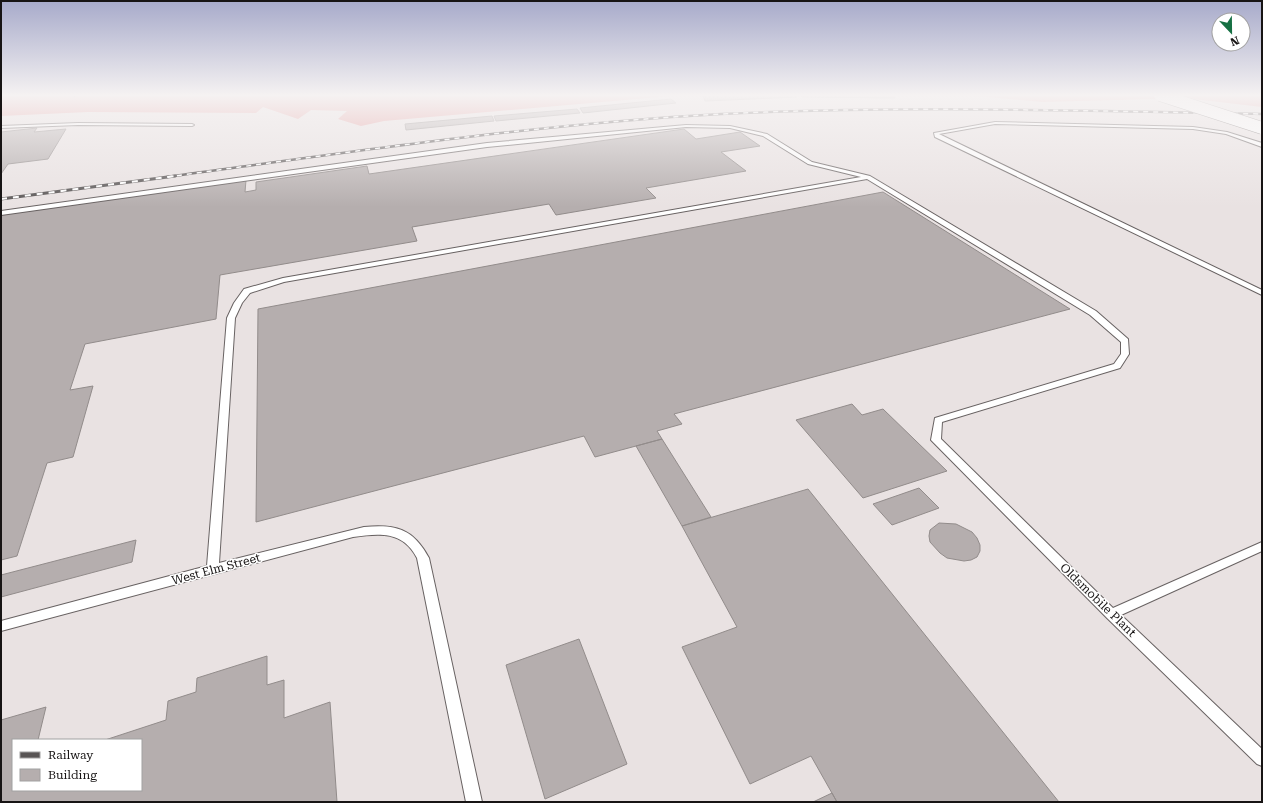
<svg xmlns="http://www.w3.org/2000/svg" width="1263" height="803" font-family="'Roboto Serif',serif">
  <rect width="100%" height="100%" fill="#e9e2e2"/>
  <path fill="#e59b9c" d="M1,95H682L384,121L361,126L338,119L347,111L311,110L298,119L263,107L256,113L88,112L1,116Z
    M964,95H1262V107L1185,98L1043,102Z"/>
  <path fill="#b5aeae" stroke="#928c8b" d="M742,95H795L797,97L705,101L703,96Z
    M800,95H893L895,98L802,97Z
    M671,99L676,103L583,113L580,108Z
    M577,109L580,113L496,121L494,116Z
    M492,116L494,121L406,130L405,124Z
    M37,128L34,132L66,129L48,159L8,164L1,174V132Z
    M684,129L696,139L740,132L760,146L721,152L746,171L646,188L656,198L556,215L549,204L412,227L417,241L220,275L216,319L85,344L70,390L93,386L73,457L47,463L17,556L1,560V214L246,180L245,192L256,190V182L367,166L369,174Z
    M883,192L1070,309L674,414L682,424L657,431L662,439L636,446L595,457L584,436L256,522L258,309Z
    M852,404L862,415L883,409L947,471L863,498L796,420Z
    M662,439L711,517L682,526L636,446Z
    M919,488L939,508L892,525L873,504Z
    M808,489L1059,802H837L811,756L750,784L682,647L737,627L682,526Z
    M939,523L956,524L972,532L977,538L980,545V551L977,557L971,560L964,561L947,558L940,553L930,542L929,536L930,530Z
    M136,540L132,562L1,597V575Z
    M579,639L627,764L545,799L506,665Z
    M267,656V685L284,680V718L330,702L337,802H1V720L46,707L38,740H13V790H141V740H105L166,720L168,701L196,692L197,678Z
    M832,793L837,802H813Z"/>
  <g fill="none" stroke-linecap="round" stroke-linejoin="round">
    <g stroke="#686262" stroke-width="2">
      <path id="service" d="M995,122L1193,127L1227,132L1262,143V147L1226,134L1193,129L995,124L939,134L1262,290V295L935,137L934,133Z
        M78,123L192,124L194,125L192,126L78,125L1,128V126Z
        M686,125L730,126L767,134L812,162L870,176L1096,311L1128,339L1129,354L1120,368L942,422L941,439L1113,608L1262,542V551L1121,615L1262,749V766L1257,764L1107,618L931,440L935,418L1114,364L1121,354V342L1090,315L867,179L284,282L250,293L242,303L235,318L219,563L364,527C395,524 413,528 429,558L482,802H466L417,558C403,531 380,533 353,537L1,631V621L207,566L227,318L234,303L244,289L283,278L861,177L808,164L763,136L730,128L686,127L487,147L1,215V211L487,143Z"/>
    </g>
    <path stroke="#858080" stroke-width="1.5" stroke-dasharray="1.5 1.5" stroke-linecap="butt" d="M74,97L77,95"/>
    <use href="#service" fill="#fff" fill-rule="evenodd"/>
    <g stroke="#595555" stroke-width="2.5">
      <path id="rail-far1" d="M167,177C351,152 536,124 721,114C901,105 1082,111 1262,114"/>
    </g>
    <g stroke="#595555" stroke-width="3">
      <path id="rail" d="M1,199L175,176"/>
    </g>
    <use href="#rail-far1" stroke="#fff" stroke-width="1.5" stroke-dasharray="5" stroke-linecap="butt"/>
    <use href="#rail" stroke="#fff" stroke-width="2" stroke-dasharray="6" stroke-linecap="butt"/>
    <g stroke="#686262" stroke-width="13" stroke-linecap="butt">
      <path id="primary-bridge" d="M1160,95L1262,128"/>
    </g>
    <use href="#primary-bridge" stroke="#fff" stroke-width="12"/>
  </g>
  <linearGradient id="sky" x2="0" y2="1"><stop stop-color="#a7aaca"/><stop offset="0.46" stop-color="#f5f2f2"/><stop offset="1" stop-color="#f5f2f2" stop-opacity="0"/></linearGradient>
  <rect width="1263" height="207" fill="url(#sky)"/>
  <g text-anchor="middle" dominant-baseline="central" stroke-width="3" stroke-linejoin="round" paint-order="stroke">
    <g font-size="12" fill="#171414" stroke="#fff">
      <text transform="translate(216 569) rotate(-15)">West Elm Street</text>
      <text transform="translate(1098 600) rotate(44)">Oldsmobile Plant</text>
    </g>
  </g>
  <rect width="1263" height="803" fill="none" stroke="#171414" stroke-width="4"/>
  <rect x="12" y="739" width="130" height="52" fill="#ffffff" stroke="#a2a1a1"/>
  <rect x="20" y="752" width="20" height="6" fill="#595555" stroke="#a2a1a1"/>
  <text x="48" y="759" font-size="12" fill="#171414">Railway</text>
  <rect x="20" y="769" width="20" height="12" fill="#b5aeae" stroke="#a2a1a1"/>
  <text x="48" y="779" font-size="12" fill="#171414">Building</text>
  <g transform="translate(1231 32) rotate(158)"><circle r="19" fill="#ffffff" stroke="#a2a1a1"/>
  <path d="M0-3L7 15L0 10L-7 15Z" fill="#167043"/>
  <text y="-6" font-size="11" font-weight="bold" text-anchor="middle" fill="#171414">N</text>
  </g>
</svg>
